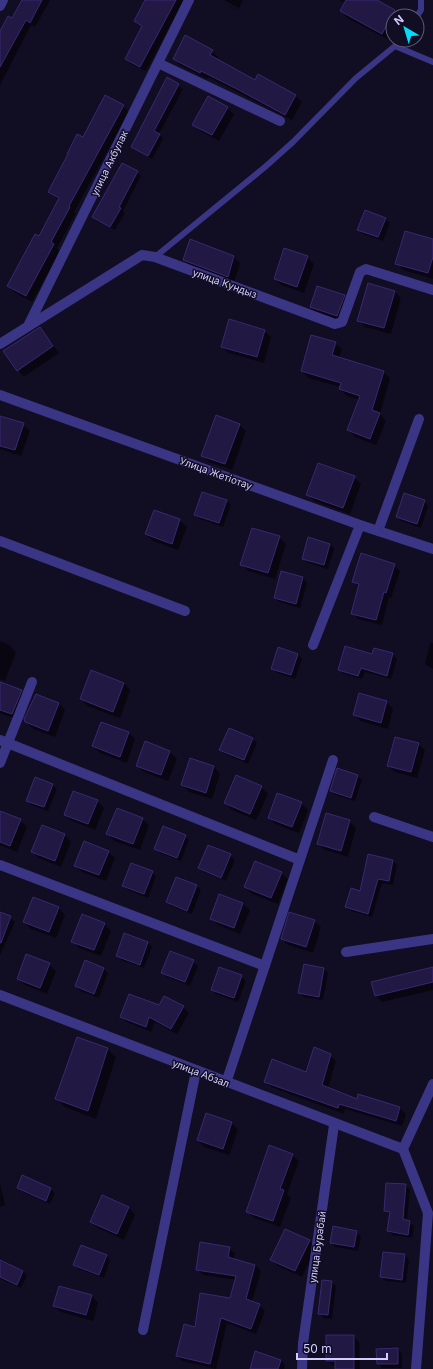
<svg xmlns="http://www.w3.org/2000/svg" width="433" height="1369" font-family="Inter,sans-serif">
  <rect width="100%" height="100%" fill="#110d22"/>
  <path fill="#0007" d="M23,0H50L35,27L31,25L0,85V33L13,19Z
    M157,0H184L146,71L131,64L126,59L143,28L135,21Z
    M224,0H243L238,10L223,2L237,10L238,8Z
    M339,0H375L395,11L400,16H393V32L389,40L347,18L341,11L345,3Z
    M212,51L218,57L217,60L255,81L296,96L302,102L292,120L208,77L207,79L180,65L174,58Z
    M167,79L183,89L159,134L163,139L152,159L132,147Z
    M123,106L129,112L74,212L76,213L57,248L60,251L32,302L14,292L8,286L39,237L59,200L49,192L83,139Z
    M227,108L234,114L219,141L200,131L194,124Z
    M137,172L141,176L123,211L125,213L115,230L98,221L93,217Z
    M385,219L390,223L383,241L363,234L358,230Z
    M433,240V279L403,270L397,263Z
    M234,257L240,263L234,283L191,266L184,260Z
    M307,257L314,264L304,293L281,285L275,279Z
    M394,291L401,298L391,334L365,327L359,320Z
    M344,296L351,303L344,322L317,314L311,307Z
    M40,328L59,353L24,377L18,370Z
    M264,331L271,337L264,363L229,353L222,347Z
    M335,343L342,349L339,358L384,372L390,378L380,414L386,421L376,445L355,437L348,430L360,400L347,396L340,389L341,387L308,378L302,371Z
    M0,417L23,424L30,431L21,456L0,449Z
    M239,424L246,431L232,470L209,462L203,455Z
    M354,477L361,484L350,514L314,501L308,494Z
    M226,500L231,505L223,527L200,519L195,515Z
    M424,501L428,506L421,528L401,521L397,517Z
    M154,511L180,520L187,527L178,550L153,541L146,534Z
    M279,537L286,544L275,579L248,571L242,564Z
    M309,538L330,544L334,549L328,569L308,563L303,559Z
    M394,565L400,571L391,598L389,597L382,625L358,619L352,613L359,587L353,581Z
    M282,573L303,578L307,583L300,608L279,602L275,598Z
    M0,641L9,645L16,652L5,681L0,679Z
    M430,643H433V669L425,664Z
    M279,648L298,654L302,659L295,679L277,673L272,668Z
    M393,654L397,659L391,679L365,672L362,679L344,674L339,670L372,655Z
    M0,683L21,691L28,698L19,720L0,713Z
    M124,683L130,690L120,718L87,706L81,699Z
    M387,702L393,709L388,729L360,721L354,714Z
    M59,703L65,710L55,737L33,729L26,722Z
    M129,733L135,739L127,763L100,753L93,746Z
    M252,739L257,743L248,764L225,754L221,750Z
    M146,743L170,752L177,759L168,781L144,772L137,766Z
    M418,744L425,750L417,778L395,772L388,766Z
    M190,760L214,767L220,774L212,799L189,792L182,785Z
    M358,776L362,780L355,801L335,795L331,791Z
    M36,778L53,785L57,789L48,811L31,805L27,800Z
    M261,787L268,794L256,820L232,810L225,803Z
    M97,801L104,808L95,830L72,821L65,815Z
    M301,803L308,810L299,833L275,824L269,818Z
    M0,812L20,820L27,827L17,852L0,845Z
    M142,819L149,825L140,850L114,841L107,834Z
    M349,821L356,828L348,857L325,850L318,844Z
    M65,835L71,842L61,867L39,858L32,852Z
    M185,836L189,840L181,861L160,853L156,849Z
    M108,852L115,858L106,881L82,872L75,866Z
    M230,855L235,860L226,881L204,872L199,868Z
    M393,861L397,865L393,885L382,883L372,917L351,911L346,907Z
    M152,872L156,876L148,898L128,890L123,886Z
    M281,873L288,879L278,904L252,894L245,887Z
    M197,886L201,890L192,914L171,906L167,902Z
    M220,895L243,904L250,910L240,934L218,925L211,918Z
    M59,908L65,915L56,938L31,929L24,922Z
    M0,913L10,917L15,922L0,955Z
    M314,921L321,927L313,953L288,945L282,939Z
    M104,924L111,931L101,956L79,948L72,941Z
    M125,934L148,943L152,947L144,968L121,960L117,955Z
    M193,961L198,966L190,986L167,977L162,973Z
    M85,962L104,969L108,973L99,998L80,991L76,986Z
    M49,964L56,971L47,994L25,985L18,979Z
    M433,968V990L382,1002L376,996L372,983Z
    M324,969L328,973L323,1000L304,997L299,992Z
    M241,976L246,981L238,1002L216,994L212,990Z
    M159,1007H183L189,1013L177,1034L155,1022L151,1032L127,1022L121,1017Z
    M107,1049L116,1057L96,1119L65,1107L56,1098Z
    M330,1055L336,1061L328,1088L357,1101L400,1108L406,1114L402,1126L345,1109L344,1114L271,1087L265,1081L306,1073Z
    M232,1123L238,1130L229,1155L204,1147L198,1140Z
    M292,1155L299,1161L287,1194L291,1198L280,1227L254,1218L247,1211Z
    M23,1177L51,1189L55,1193L50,1204L22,1192L18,1188Z
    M0,1183L5,1205L0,1207Z
    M405,1185L410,1190L407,1221L414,1226L412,1238L392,1235L388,1231L391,1215L385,1211Z
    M103,1197L129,1208L135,1215L124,1240L98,1228L91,1222Z
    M356,1232L361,1236L358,1251L335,1247L331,1242Z
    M309,1241L316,1248L302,1277L278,1266L271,1259Z
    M229,1248L235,1253L234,1259L255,1265L261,1271L252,1302L259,1305L265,1311L256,1334L227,1323L216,1369L182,1361L177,1356L196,1328L231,1299L236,1280L203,1275L197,1269Z
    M106,1255L110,1260L104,1278L79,1269L74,1265Z
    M405,1255L409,1260L406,1283L386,1281L381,1277Z
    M0,1262L23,1271L27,1276L21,1288L0,1279Z
    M331,1282L336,1286L332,1319L324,1318L319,1314Z
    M92,1296L98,1303L93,1321L61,1312L54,1306Z
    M354,1336L359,1342L360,1369H336V1366H333L327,1361Z
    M398,1349L402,1354V1368H382L378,1364Z
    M281,1360L285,1365L284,1369H251Z"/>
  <path fill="#221844" stroke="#382971" d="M22,0H42L30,23L26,20L0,67V31L8,16L12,18Z
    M145,0H176L140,67L125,59L142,26L134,21Z
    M346,0H377L395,10L382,34L340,11Z
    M185,35L213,50L210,55L255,80L258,74L296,95L285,115L237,89L201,71L200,73L173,59Z
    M167,77L179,84L154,131L160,134L148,156L131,147Z
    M105,95L124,105L69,206L70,207L51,242L54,244L26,296L7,286L35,234L39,236L59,198L48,192L68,154H67L77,134L83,137Z
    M208,96L228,107L212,135L192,125Z
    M122,163L138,171L119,207L121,208L110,227L92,217Z
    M365,210L386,218L378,237L357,230Z
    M405,231L433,239V257L428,273L395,264Z
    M190,239L234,256L228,277L183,260Z
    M284,248L308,256L297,287L274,279Z
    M368,283L395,291L384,328L357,321Z
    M317,286L345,295L337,316L310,307Z
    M229,319L265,330L257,357L221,347Z
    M40,327L53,346L17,371L3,351Z
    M311,335L336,342L332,355L384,371L372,410L380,413L370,439L347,430L360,396L339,389L341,383L301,371Z
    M216,415L240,424L225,464L201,456Z
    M0,416L24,423L15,450L0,446Z
    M318,463L355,476L343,508L306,495Z
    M202,492L227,500L219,523L194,515Z
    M404,493L425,500L417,524L396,517Z
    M154,510L180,519L172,544L145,534Z
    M252,528L280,536L268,573L240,565Z
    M308,537L330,544L324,565L302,559Z
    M361,553L395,564L386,593L384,592L376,620L351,614L359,584L352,582Z
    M281,571L303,577L296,604L274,598Z
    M345,646L372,654L374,648L393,653L387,676L361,668L358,676L338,670Z
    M278,647L298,654L291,675L271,669Z
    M91,670L124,683L113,712L80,699Z
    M0,682L22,690L12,714L0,710Z
    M359,693L387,701L381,723L353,715Z
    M36,694L59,703L48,731L25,722L24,719Z
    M101,722L129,732L120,757L92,746Z
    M229,728L253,738L244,760L219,750Z
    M395,737L419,743L411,772L387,766Z
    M145,741L170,751L161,775L136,766Z
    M190,758L214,766L206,793L181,785Z
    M337,768L358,775L351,798L330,791Z
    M236,775L262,786L250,814L224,803Z
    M35,777L53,784L44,807L26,801Z
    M73,791L98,800L88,824L64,815Z
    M277,793L302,802L292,827L268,818Z
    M117,808L143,818L133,844L106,834Z
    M0,811L21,819L10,846L0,842Z
    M326,813L350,820L341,851L317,844Z
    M42,825L65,834L55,861L31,852Z
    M163,826L186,835L177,858L154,849Z
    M84,841L109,851L99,875L74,866Z
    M208,845L231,854L221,878L198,868Z
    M368,854L393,860L389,881L378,879L368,914L345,907L351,888L360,891Z
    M255,861L282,872L271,898L244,887Z
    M131,863L153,871L144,894L122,886Z
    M176,877L197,885L187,911L166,902Z
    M219,894L243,903L234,928L210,919Z
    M33,897L59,907L49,932L23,922Z
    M0,912L11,916L1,943H0Z
    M289,912L315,920L306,947L281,939Z
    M82,914L105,923L94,950L71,942Z
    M124,933L148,942L140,965L116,956Z
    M170,951L194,960L185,982L161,973Z
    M26,954L50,963L40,988L17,979Z
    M85,960L104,968L94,994L75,986Z
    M304,964L324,968L319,997L298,993Z
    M219,967L242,975L234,998L211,990Z
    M433,967V982L375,996L371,982Z
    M129,994L159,1005L164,996L184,1006L171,1029L149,1017L146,1027L120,1017Z
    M77,1037L108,1048L88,1111L55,1099Z
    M314,1047L331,1054L322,1085L357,1099L358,1094L400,1107L396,1121L339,1104L338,1108L264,1082L272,1059L306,1072Z
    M206,1113L232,1122L223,1149L197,1140Z
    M269,1145L293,1154L280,1189L284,1190L273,1221L246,1212Z
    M22,1175L51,1188L46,1201L17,1188Z
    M386,1183L406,1184L403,1219L410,1221L408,1235L387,1231L390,1212L384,1211Z
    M102,1195L129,1207L117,1234L90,1222Z
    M333,1226L357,1231L354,1247L330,1243Z
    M285,1229L310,1240L295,1271L270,1260Z
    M200,1242L230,1247L228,1257L255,1265L246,1299L260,1304L251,1329L221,1318L210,1364L176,1356L184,1324L195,1327L200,1293L230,1298L236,1276L196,1270Z
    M81,1245L107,1255L99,1275L73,1265Z
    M383,1252L405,1254L402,1280L380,1277Z
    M0,1260L23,1271L17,1285L0,1277Z
    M322,1280L332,1281L328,1315L318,1314Z
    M59,1286L92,1295L86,1315L53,1306Z
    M326,1335H354V1369H335V1361H326Z
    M398,1348V1364H377L376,1349Z
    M255,1351L281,1360L278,1369H250Z"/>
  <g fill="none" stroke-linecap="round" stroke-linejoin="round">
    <path stroke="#3a3584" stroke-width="6" d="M417,16L421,10V0
      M395,46L433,62
      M155,257L265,167L293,142L356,78L395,46L400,40"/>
    <path stroke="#3a3584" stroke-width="10" d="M0,6L3,0
      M158,63L280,121
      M28,326L189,0
      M0,344L142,255L155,257L335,324L342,322L360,272L366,269L433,290
      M0,395L360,525L433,549
      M378,531L419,419
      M0,541L185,611
      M313,645L360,525
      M0,740L300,860
      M0,763L32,682
      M374,817L433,837
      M0,865L265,966
      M346,952L433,939
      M0,995L403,1149
      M226,1083L333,760
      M143,1330L196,1071
      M302,1369L303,1343L334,1125
      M416,1369L428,1213L403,1149L433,1084"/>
  </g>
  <g text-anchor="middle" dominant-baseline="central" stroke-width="3" stroke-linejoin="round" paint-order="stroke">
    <g font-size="10" fill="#d4ceff" stroke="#110d22">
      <text transform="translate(109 163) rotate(-64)">улица Акбулак</text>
      <text transform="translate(225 283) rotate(20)">улица Кундыз</text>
      <text transform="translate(216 473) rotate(20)">Улица Жетіотау</text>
      <text transform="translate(201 1073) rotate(21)">улица Абзал</text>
      <text transform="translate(317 1247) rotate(-82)">улица Бурабай</text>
    </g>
  </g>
  <g transform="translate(405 28) rotate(322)"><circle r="19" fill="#110d22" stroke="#5f5a7a"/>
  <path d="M0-3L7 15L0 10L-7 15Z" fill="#00dcf9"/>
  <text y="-6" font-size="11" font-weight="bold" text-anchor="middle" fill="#d4ceff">N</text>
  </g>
  <path d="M297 1353v6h90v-6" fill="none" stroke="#d4ceff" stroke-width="2"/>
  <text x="303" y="1353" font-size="12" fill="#d4ceff" stroke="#110d22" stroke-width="3" paint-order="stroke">50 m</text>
</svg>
